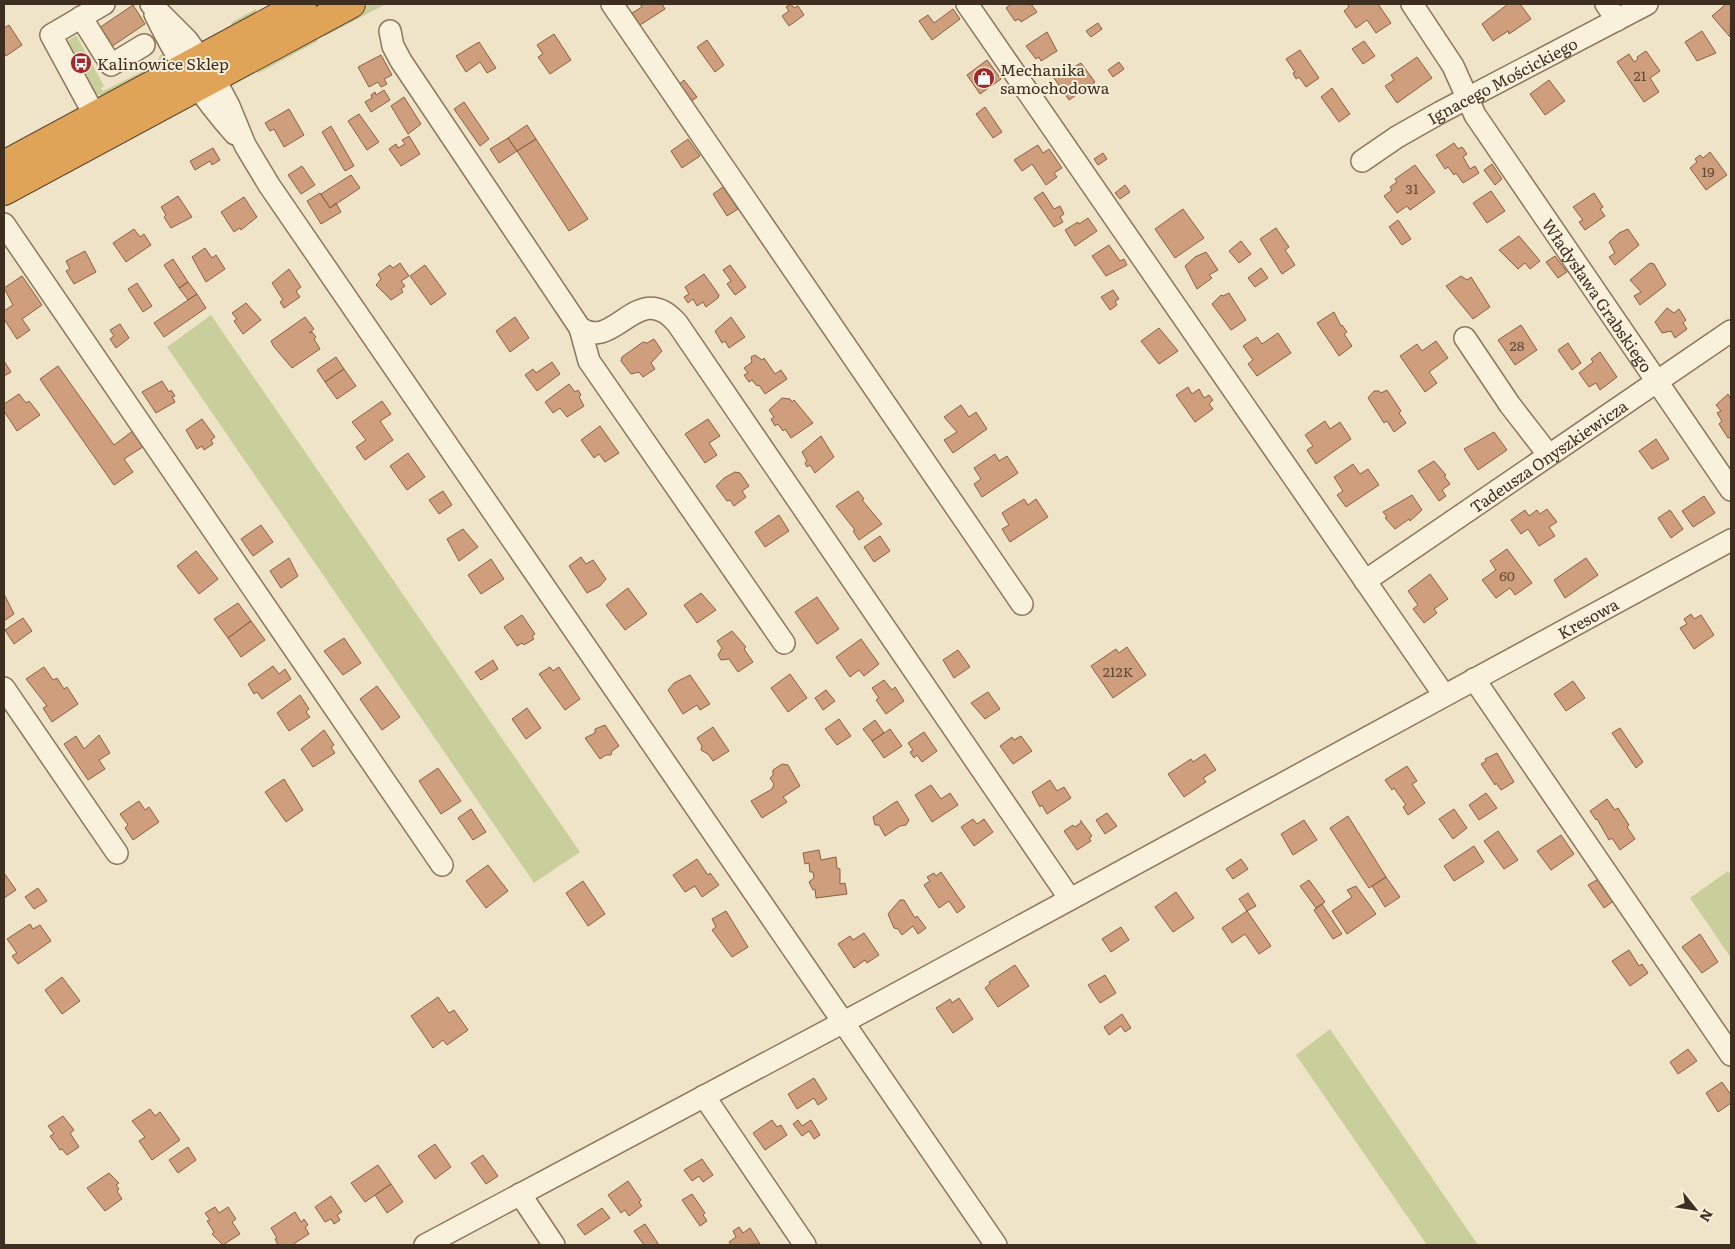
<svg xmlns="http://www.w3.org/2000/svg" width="1735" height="1249" font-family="Literata,serif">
  <rect width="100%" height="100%" fill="#f0e4c8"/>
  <path fill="#c9cf9b" d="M371,4H386L325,36L323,32L348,13Z
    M256,9L258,14L235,34L231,25L232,22Z
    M76,35L104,86L101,89L103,91L157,64L160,55L163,54L162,63L105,97L96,94L83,68L86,66L82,58L78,60L68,41Z
    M314,36L318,41L259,73L256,72L252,66Z
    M211,315L580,852L534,883L167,347Z
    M1728,871L1731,875V958L1690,898Z
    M1330,1029L1478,1245H1427L1296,1055Z"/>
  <path fill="#cf9f7d" stroke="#8d5f41" d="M640,4H662L665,9L640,25L632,13L642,7Z
    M791,4L794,8L798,6L804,15L789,26L782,16L789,11L786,7Z
    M1011,4H1031L1037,12L1021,22L1019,19L1015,21L1006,8Z
    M1347,4H1378L1391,23L1376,33L1367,20L1356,28L1344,11L1349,7Z
    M1508,4H1520L1531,19L1509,34L1508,31L1493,41L1482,24Z
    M1726,4H1731L1730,37L1712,16Z
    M133,5L145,24L108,49L96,30Z
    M953,9L960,19L932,40L919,21L928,15L934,23Z
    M1098,23L1102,29L1091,37L1086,31Z
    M9,25L22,45L6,56L4,53V28Z
    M1702,31L1716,53L1697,61L1685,42Z
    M1047,32L1057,51L1041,61L1039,57L1036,59L1026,46Z
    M554,34L571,60L550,74L538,57L543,54L537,45Z
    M707,40L724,65L715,72L697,47Z
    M1364,41L1375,56L1363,64L1352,49Z
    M479,42L496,68L487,73L480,62L466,72L456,56Z
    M1300,50L1319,78L1306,87L1299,77L1296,79L1293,73L1295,72L1286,59Z
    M1646,51L1660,71L1650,78L1659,92L1644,102L1617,62L1629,54L1634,62L1638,59L1637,57Z
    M381,55L392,75L384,79L387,84L381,87L378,82L369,87L358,67Z
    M1417,57L1432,78L1397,103L1385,86L1394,80L1391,75Z
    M987,60L1001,79L980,94L967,75Z
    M1119,62L1124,69L1113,77L1108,70Z
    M1081,63L1095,82L1069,100L1054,78Z
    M684,80L697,97L689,103L676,87Z
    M1549,80L1565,101L1545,115L1530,94Z
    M1332,88L1350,114L1339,122L1321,97Z
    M384,90L390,100L371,112L365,102L372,98L371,95L375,92L376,95Z
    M404,97L421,124L408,134L391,106Z
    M464,102L489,139L480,146L454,109Z
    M985,107L1002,132L993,138L976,114Z
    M289,109L304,135L284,147L274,129L270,131L265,123Z
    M359,114L379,142L367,150L348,121Z
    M527,125L536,139L517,151L508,138Z
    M331,126L354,166L345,171L322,132Z
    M409,136L420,154L401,166L389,149L396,144L398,148L405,144L402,140Z
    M508,138L517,151L499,163L490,149Z
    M536,139L588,219L569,231L517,151Z
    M688,139L700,156L682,168L671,151Z
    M1454,143L1458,149L1462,147L1467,154L1463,157L1470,169L1475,166L1479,173L1463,183L1456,173L1454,175L1448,167L1445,169L1436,155Z
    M1038,145L1043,153L1049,149L1062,168L1054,173L1057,177L1046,185L1032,164L1022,171L1014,160Z
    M213,148L220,160L212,165L210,161L195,170L190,161Z
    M1710,152L1727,175L1706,190L1690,168L1697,162L1695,159L1700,155L1703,158Z
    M1103,153L1107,159L1098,165L1094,159Z
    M1492,164L1502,179L1495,185L1484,170Z
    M1415,165L1435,192L1410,210L1407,206L1397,213L1384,196L1392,190L1390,187L1397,182L1395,179Z
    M302,166L315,185L301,194L288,175Z
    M351,175L360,188L330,208L321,194Z
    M1125,185L1130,192L1120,199L1115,193Z
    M723,187L738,209L727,216L713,194Z
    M1491,191L1505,211L1487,223L1473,203Z
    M1043,192L1054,209L1060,206L1064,214L1060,217L1063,222L1054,227L1034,198Z
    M320,193L330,208L336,203L341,212L321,224L307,201Z
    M1594,193L1603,207L1600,209L1605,216L1585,230L1579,222L1583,220L1573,207Z
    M178,196L192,217L171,228L164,217L166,215L161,207Z
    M244,197L257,217L241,230L240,228L234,232L221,212Z
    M1183,209L1204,238L1175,258L1155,229Z
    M1088,218L1097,231L1075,246L1065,230L1078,222L1079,224Z
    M1398,220L1411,239L1402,245L1389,227Z
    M1276,228L1289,247L1285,250L1295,265L1282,274L1260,239Z
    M134,229L140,237L144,234L151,245L126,262L113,243Z
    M1628,229L1639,245L1615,265L1609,257L1615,253L1609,242L1619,233Z
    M1519,236L1540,261L1530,269L1525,263L1518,269L1499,250Z
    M1241,241L1251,254L1239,263L1229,251Z
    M1109,245L1120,261L1124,259L1127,265L1106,276L1092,256Z
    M205,248L212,258L216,255L225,269L206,282L192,257Z
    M85,251L96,272L74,284L66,271L70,269L66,261Z
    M1206,252L1218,270L1209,275L1212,278L1197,289L1185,266L1195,257Z
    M1555,256L1567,272L1558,278L1546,262Z
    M173,259L188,282L179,288L164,265Z
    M400,263L409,276L401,281L405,286L401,289L403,292L391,300L376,285L381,279L378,274L390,265L393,268Z
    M1650,263L1654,264L1666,285L1640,305L1634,296L1641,292L1630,280Z
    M425,265L446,294L431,305L410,276Z
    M730,265L746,287L735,295L727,284L731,281L723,270Z
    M1261,268L1268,278L1255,287L1248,278Z
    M289,269L301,287L296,291L300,297L284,308L280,302L283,300L272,283Z
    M704,274L719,295L718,298L706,307L703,302L697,306L693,299L688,303L684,297L689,294L685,287Z
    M22,276L42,305L22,319L30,330L17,339L4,319V311L13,305L4,288Z
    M1461,276L1467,280L1471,277L1490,307L1473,319L1446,286Z
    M188,282L197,294L188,300L179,288Z
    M137,283L152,306L143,312L128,289Z
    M1113,290L1119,299L1115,301L1117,305L1110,310L1101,297Z
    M1229,293L1246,320L1231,330L1212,304L1221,295L1223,296Z
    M197,294L206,308L164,337L154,323Z
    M246,303L261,320L243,334L234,321L237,319L232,313Z
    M1667,308L1674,313L1679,309L1686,320L1683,323L1687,329L1675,338L1671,331L1662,333L1655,322Z
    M1334,312L1341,326L1342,325L1347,332L1344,334L1352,346L1339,356L1317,323Z
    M305,317L314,329L309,333L312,332L316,337L314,339L320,349L292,368L274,347L271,341Z
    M515,317L529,338L510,352L496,331Z
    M731,317L745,337L729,348L725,341L722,343L715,331Z
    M120,324L129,338L116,348L110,339L114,336L110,330Z
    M1521,325L1537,350L1515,365L1498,340Z
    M1159,328L1178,351L1159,364L1141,341Z
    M1278,333L1291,353L1257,376L1248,364L1253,360L1243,346L1257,337L1262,344Z
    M654,339L662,351L651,363L655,369L643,377L639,372L631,374L621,361L622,357L643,342L647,343Z
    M1436,341L1448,358L1429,372L1437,383L1425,392L1400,356L1417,344L1422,351Z
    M1568,343L1581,363L1572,370L1558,350Z
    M1600,352L1617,377L1600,390L1596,383L1589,387L1579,373L1593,362L1591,359Z
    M755,355L762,360L764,358L775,374L781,370L787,379L765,394L759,385L757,386L752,380L749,382L744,375L748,373L744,368L752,362L751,357Z
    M336,357L344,369L325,382L317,370Z
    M4,361L11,372L4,376Z
    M552,362L560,374L537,391L525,375L533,369L536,373Z
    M58,366L114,445L138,427L149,443L124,459L133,472L114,485L40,379Z
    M344,369L356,386L337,399L325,382Z
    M162,381L169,392L171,390L175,396L172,397L175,402L156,413L142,392Z
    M569,384L575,392L578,390L581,395L579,397L584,406L567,417L560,408L553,413L545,402Z
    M1188,387L1192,394L1199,389L1204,398L1209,395L1213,400L1209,404L1213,409L1195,422L1176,395Z
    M1387,390L1401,411L1399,413L1406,423L1394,432L1387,421L1384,423L1368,398L1374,391H1379L1381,393Z
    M19,394L26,403L29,401L40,415L17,431L4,411V404Z
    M1728,394L1731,400V437L1728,438L1719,424L1722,421L1717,413L1721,411L1716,405Z
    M782,398L790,399L792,402L794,400L813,423L791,438L785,429L783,431L778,424L775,426L771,419L774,417L769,410Z
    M382,401L391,414L380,421L393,440L365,460L356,447L366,440L352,422Z
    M961,405L969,417L976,412L987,429L953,453L944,440L957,432L944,417Z
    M202,419L215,437L211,440L213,444L204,450L202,446L197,449L186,430Z
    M708,419L720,436L709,443L717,455L705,463L685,434Z
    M1325,421L1330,429L1340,422L1351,439L1316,464L1307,450L1313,446L1305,435Z
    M600,426L619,453L605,462L599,454L594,458L581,440Z
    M1494,432L1507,450L1478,470L1464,449Z
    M821,436L834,457L815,473L810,465L807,467L805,463L807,461L802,452Z
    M1656,439L1669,459L1652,469L1639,451Z
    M408,453L425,477L407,490L390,466Z
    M995,454L999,461L1007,456L1018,473L982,497L974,484L981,479L974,468Z
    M1434,461L1446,475L1444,476L1450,484L1442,490L1446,496L1439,501L1418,471Z
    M1353,464L1360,474L1368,469L1379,485L1346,507L1337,495L1343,491L1334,477Z
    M735,472L740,473L749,486L742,491L746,497L734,506L730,500L727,501L716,486L724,478Z
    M443,491L452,505L439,514L429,500Z
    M858,491L864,499L862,500L882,524L859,540L853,531L855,530L836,506Z
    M1412,495L1422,510L1410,521L1409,519L1395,529L1385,518L1387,517L1383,512Z
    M1704,496L1715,513L1693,527L1682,511Z
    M1024,499L1028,505L1036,499L1048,517L1010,542L1002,529L1009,525L1002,513Z
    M1547,509L1557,522L1549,527L1555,536L1539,546L1528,529L1521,534L1511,520L1525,510L1529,516L1537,510L1540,514Z
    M1670,510L1683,529L1671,538L1658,518Z
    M779,515L789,531L765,547L755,532Z
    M261,525L273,542L253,556L241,539Z
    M463,529L478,547L459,561L447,539Z
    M880,536L890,551L874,562L864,547Z
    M1507,549L1532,583L1515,595L1510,588L1496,598L1482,580L1496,570L1490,561Z
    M196,551L218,579L199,594L177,566Z
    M581,557L586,564L593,560L606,579L600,586L587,593L569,566Z
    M289,558L298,576L281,588L270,571Z
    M1586,558L1598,575L1565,598L1554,580Z
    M491,559L504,579L481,594L468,575Z
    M1430,574L1448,599L1434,609L1437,613L1424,623L1413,609L1418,605L1408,591Z
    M628,588L647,614L625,630L606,605Z
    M701,593L716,610L697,623L684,605Z
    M4,594L14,614L4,621Z
    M817,597L839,629L817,644L795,612Z
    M238,603L251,621L228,638L214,619Z
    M1691,614L1694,619L1701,615L1714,635L1694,649L1680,628L1687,624L1684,619Z
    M522,615L535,634L532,636L534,639L524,645L522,643L517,646L504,627Z
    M23,618L32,631L14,644L5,630Z
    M251,621L265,640L241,657L228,638Z
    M732,631L746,647L744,649L753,662L738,672L729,659L721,660L718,655L722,648L717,641Z
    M344,638L361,663L343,675L324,651Z
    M861,639L879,664L864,676L859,670L850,677L836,657Z
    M1127,647L1146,675L1113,698L1091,666L1116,649L1119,653Z
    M958,650L970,667L954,678L943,660Z
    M493,660L498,669L481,680L475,672Z
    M273,666L279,674L285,669L291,679L262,699L257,692L254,694L248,684Z
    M44,667L53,680L57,678L64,689L67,687L78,704L52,722L43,708L47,706L26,679Z
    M550,667L553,671L559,667L580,699L565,710L539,674Z
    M790,674L807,698L788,712L771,688Z
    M690,675L710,704L700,710L697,705L683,714L668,690L674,683Z
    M884,680L892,690L895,687L904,701L886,714L876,700L879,698L872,688Z
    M1573,681L1585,698L1566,711L1554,694Z
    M377,686L400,717L382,730L360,699Z
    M826,690L835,701L823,710L815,698Z
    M988,692L1000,709L985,719L971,703Z
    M300,695L309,709L306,712L310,717L289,731L277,713Z
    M527,708L541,728L526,739L512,719Z
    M839,719L851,736L837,745L825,729Z
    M875,720L884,733L872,741L863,729Z
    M605,725L619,746L612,751L611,755H606L600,759L585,738L595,733V729Z
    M713,727L729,751L713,761L708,754L701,750L702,746L697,738Z
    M1620,728L1643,762L1636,768L1612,733Z
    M890,729L902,746L884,758L872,741Z
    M324,730L334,745L331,747L335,753L313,767L301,749Z
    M924,732L937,751L922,762L917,755L914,758L910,752L913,750L908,743Z
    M99,735L110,753L99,760L105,769L88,780L64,744L76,736L84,749Z
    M1021,736L1032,751L1013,764L1000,746L1012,737L1014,740Z
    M1497,753L1514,782L1501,790L1496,783L1495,785L1481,764L1486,761L1485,759Z
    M1205,754L1216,770L1203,778L1206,782L1184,797L1168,774L1191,759L1193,762Z
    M782,764L788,765L800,786L783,797L787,802L762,818L751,801L772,789L774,784L770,778L773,775V770Z
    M1407,766L1417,781L1412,784L1425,803L1408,815L1403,807L1406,805L1394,788L1392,790L1385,780Z
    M438,768L461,801L441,814L419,781Z
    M284,779L303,810L286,822L265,792Z
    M1050,780L1057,791L1064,787L1071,798L1047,814L1042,805L1040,807L1032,792Z
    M931,785L941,799L950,793L958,805L932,822L915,795Z
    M1486,793L1497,808L1479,820L1469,805Z
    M1607,799L1615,810L1618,808L1629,825L1627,827L1635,839L1620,850L1612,838L1609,840L1597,819L1596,820L1590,811Z
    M139,801L145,810L149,807L159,822L133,840L125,828L128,825L120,814Z
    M897,801L909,820L906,825L900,826L885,836L879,825H875L873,817Z
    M471,809L486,832L473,840L458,818Z
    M1454,809L1467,828L1453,839L1439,819Z
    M1107,813L1117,826L1105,834L1096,820Z
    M1348,816L1386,877L1369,888L1330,828Z
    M973,819L977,824L984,819L993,832L974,846L961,827Z
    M1080,820L1092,836L1089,838L1091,841L1077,850L1064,831L1073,825L1075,827L1082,822Z
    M1304,820L1317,840L1293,855L1281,834Z
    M1498,831L1518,860L1504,869L1484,841Z
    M1561,835L1574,854L1551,870L1537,851Z
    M1474,846L1484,862L1454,881L1444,866Z
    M819,850L821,860L836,857L837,868L840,869V884L845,883L847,894L816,898L815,889L813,890L809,882L814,878L813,872H810L809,863L805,864L803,853Z
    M697,859L708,875L710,873L719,885L702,897L695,886L685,892L673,875Z
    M1241,859L1248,869L1233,879L1226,869Z
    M488,865L508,891L486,908L466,881Z
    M941,872L965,907L957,913L949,901L939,908L924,885L930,881L927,877L934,873L936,876Z
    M4,873L16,890L4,898Z
    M1386,877L1400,897L1385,907L1372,886Z
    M1600,878L1615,900L1604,908L1588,885Z
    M1309,880L1325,902L1316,908L1300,886Z
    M583,881L605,914L588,926L566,893Z
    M1356,886L1376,914L1347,934L1332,911L1352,897L1347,890Z
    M38,888L47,901L34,909L25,897Z
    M1176,892L1194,918L1173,932L1155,907Z
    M1248,893L1256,906L1247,911L1239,899Z
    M900,900H904L915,918L917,916L926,928L918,934L913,926L902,935L898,929L894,928L888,914Z
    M1322,904L1342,934L1333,939L1314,910Z
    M726,911L748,947L732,957L712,930L716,927L712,919Z
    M1247,911L1271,946L1259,954L1245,934L1232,943L1222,928Z
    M30,924L33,929L40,925L51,941L18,964L12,956L17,953L7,939Z
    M1121,927L1129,940L1111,952L1102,939Z
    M864,933L879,955L867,963L865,960L854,968L838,944L850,936L853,940Z
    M1700,934L1718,962L1702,973L1682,947Z
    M1629,950L1639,966L1642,964L1648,973L1630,986L1612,961Z
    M1015,965L1029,986L998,1007L985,988L990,984L989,982Z
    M1105,975L1116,993L1100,1003L1088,985Z
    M62,977L80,1001L62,1014L45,990Z
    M438,997L449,1013L454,1010L468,1030L447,1045L443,1040L433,1048L411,1016Z
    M959,998L973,1019L953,1033L936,1008L950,999L952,1003Z
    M1122,1014L1131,1028L1125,1032L1121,1026L1109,1035L1104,1027Z
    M1688,1049L1697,1061L1678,1074L1670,1062Z
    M814,1078L827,1099L818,1105L814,1098L797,1109L788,1094Z
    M1722,1082L1731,1095V1103L1718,1112L1706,1093Z
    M150,1109L155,1116L160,1112L180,1140L152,1160L139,1141L145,1137L132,1121Z
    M63,1116L74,1130L70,1133L79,1147L67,1155L62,1149L60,1150L50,1136L54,1134L48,1126Z
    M772,1120L777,1127L781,1125L787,1135L765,1150L753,1133Z
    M798,1120L802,1126L811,1120L820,1135L814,1139L809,1131L802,1136L793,1124Z
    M435,1144L451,1167L435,1179L418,1156Z
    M188,1147L196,1160L178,1173L169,1160Z
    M483,1155L498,1176L486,1184L471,1163Z
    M702,1159L713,1175L703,1182L699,1176L692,1181L684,1170Z
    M378,1165L391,1184L365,1202L351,1183Z
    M109,1173L119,1183L116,1185L119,1189L117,1191L122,1199L105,1211L87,1188Z
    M628,1181L641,1200L639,1202L642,1206L629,1216L625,1210L621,1213L608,1195Z
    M391,1184L403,1202L387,1213L375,1195Z
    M692,1194L705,1213L703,1215L707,1221L700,1226L682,1200Z
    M331,1196L342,1212L337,1215L340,1220L334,1224L331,1219L325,1222L315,1207Z
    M215,1207L219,1213L228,1207L236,1219L232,1222L240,1234L223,1245L212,1234L214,1232L207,1221L210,1220L205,1213Z
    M602,1208L610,1218L585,1235L577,1225Z
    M295,1212L301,1222L304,1219L308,1225L305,1227L309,1234L292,1245H278L275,1239L277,1238L271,1228Z
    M645,1224L659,1245H644L634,1231Z
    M739,1227L743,1233L750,1228L760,1244L731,1245L729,1242L736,1237L733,1231Z"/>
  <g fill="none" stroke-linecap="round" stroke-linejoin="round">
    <g stroke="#8d765c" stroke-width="24">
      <g id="minor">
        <path d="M151,4L187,40L214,78L229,106L245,145L269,185L996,1245"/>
        <path d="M612,4L1022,604"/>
        <path d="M967,4L1444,695"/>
        <path id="s1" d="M1412,4L1453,66L1475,115L1731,490"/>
        <path d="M1606,4L1617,20"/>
        <path d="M155,14C176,58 202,97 235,134"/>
        <path d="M81,17L111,65L144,45"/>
        <path d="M390,31L393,46L401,61L580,328C615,352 638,278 677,323L1070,899"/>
        <path d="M95,116L51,35L104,4"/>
        <path id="s2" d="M1362,161L1397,137L1441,112L1647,4"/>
        <path d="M4,224L442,865"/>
        <path d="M580,328L589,361L784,643"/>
        <path d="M1465,338L1510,405L1548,454"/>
        <path id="s3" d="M1365,581L1731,331"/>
        <path d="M1474,679L1731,1055"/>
        <path d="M4,688L117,853"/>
        <path d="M704,1096L805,1245"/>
        <path d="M520,1194L554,1245"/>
        <path id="s4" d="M425,1245L870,1008L1731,540"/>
      </g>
    </g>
    <g stroke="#5b4430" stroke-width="30">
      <path id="highway" d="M4,165L302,4
        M4,191L351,4"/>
    </g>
    <use href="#minor" stroke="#faf1dc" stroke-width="21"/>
    <use href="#highway" stroke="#e0a458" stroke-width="28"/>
  </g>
  <defs>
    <g id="bus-disc" transform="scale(1.125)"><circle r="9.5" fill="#9e2a2b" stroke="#f7eed8"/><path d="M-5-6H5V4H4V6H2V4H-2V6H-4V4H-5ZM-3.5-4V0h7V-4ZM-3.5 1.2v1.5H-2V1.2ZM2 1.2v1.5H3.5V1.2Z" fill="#fff"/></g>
    <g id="shop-disc" transform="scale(1.125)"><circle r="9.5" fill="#9e2a2b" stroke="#f7eed8"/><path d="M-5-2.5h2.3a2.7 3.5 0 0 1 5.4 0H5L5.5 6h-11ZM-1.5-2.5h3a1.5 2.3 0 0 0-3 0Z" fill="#fff"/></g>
  </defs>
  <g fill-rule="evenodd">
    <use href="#bus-disc" x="81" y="63"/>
    <use href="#shop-disc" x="984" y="78"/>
  </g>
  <g text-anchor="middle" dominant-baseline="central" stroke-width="4" stroke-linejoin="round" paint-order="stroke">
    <g font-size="14" fill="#624a37">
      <text x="1640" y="75">21</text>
      <text x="1708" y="171">19</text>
      <text x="1412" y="188">31</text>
      <text x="1517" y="345">28</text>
      <text x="1507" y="575">60</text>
      <text x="1118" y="671">212K</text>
    </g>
    <g font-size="16" fill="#3d2e20" stroke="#f7eed8" text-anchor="start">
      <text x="97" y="63">Kalinowice Sklep</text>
      <text x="1000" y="69">Mechanika<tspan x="1000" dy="18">samochodowa</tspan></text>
    </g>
    <g font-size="16" fill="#3d2e20" stroke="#f7eed8">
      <text stroke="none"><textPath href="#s2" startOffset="162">Ignacego Mościckiego</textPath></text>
      <text stroke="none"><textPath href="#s1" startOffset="346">Władysława Grabskiego</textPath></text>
      <text stroke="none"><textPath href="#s3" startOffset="222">Tadeusza Onyszkiewicza</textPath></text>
      <text stroke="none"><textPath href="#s4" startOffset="1321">Kresowa</textPath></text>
    </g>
  </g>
  <rect width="1735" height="1249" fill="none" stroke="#3d2e20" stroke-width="10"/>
  <g transform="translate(1695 1209) rotate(120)" stroke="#f7eed8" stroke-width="4" paint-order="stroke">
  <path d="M0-4L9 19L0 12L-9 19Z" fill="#3d2e20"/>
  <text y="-8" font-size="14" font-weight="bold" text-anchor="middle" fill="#3d2e20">N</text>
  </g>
</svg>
